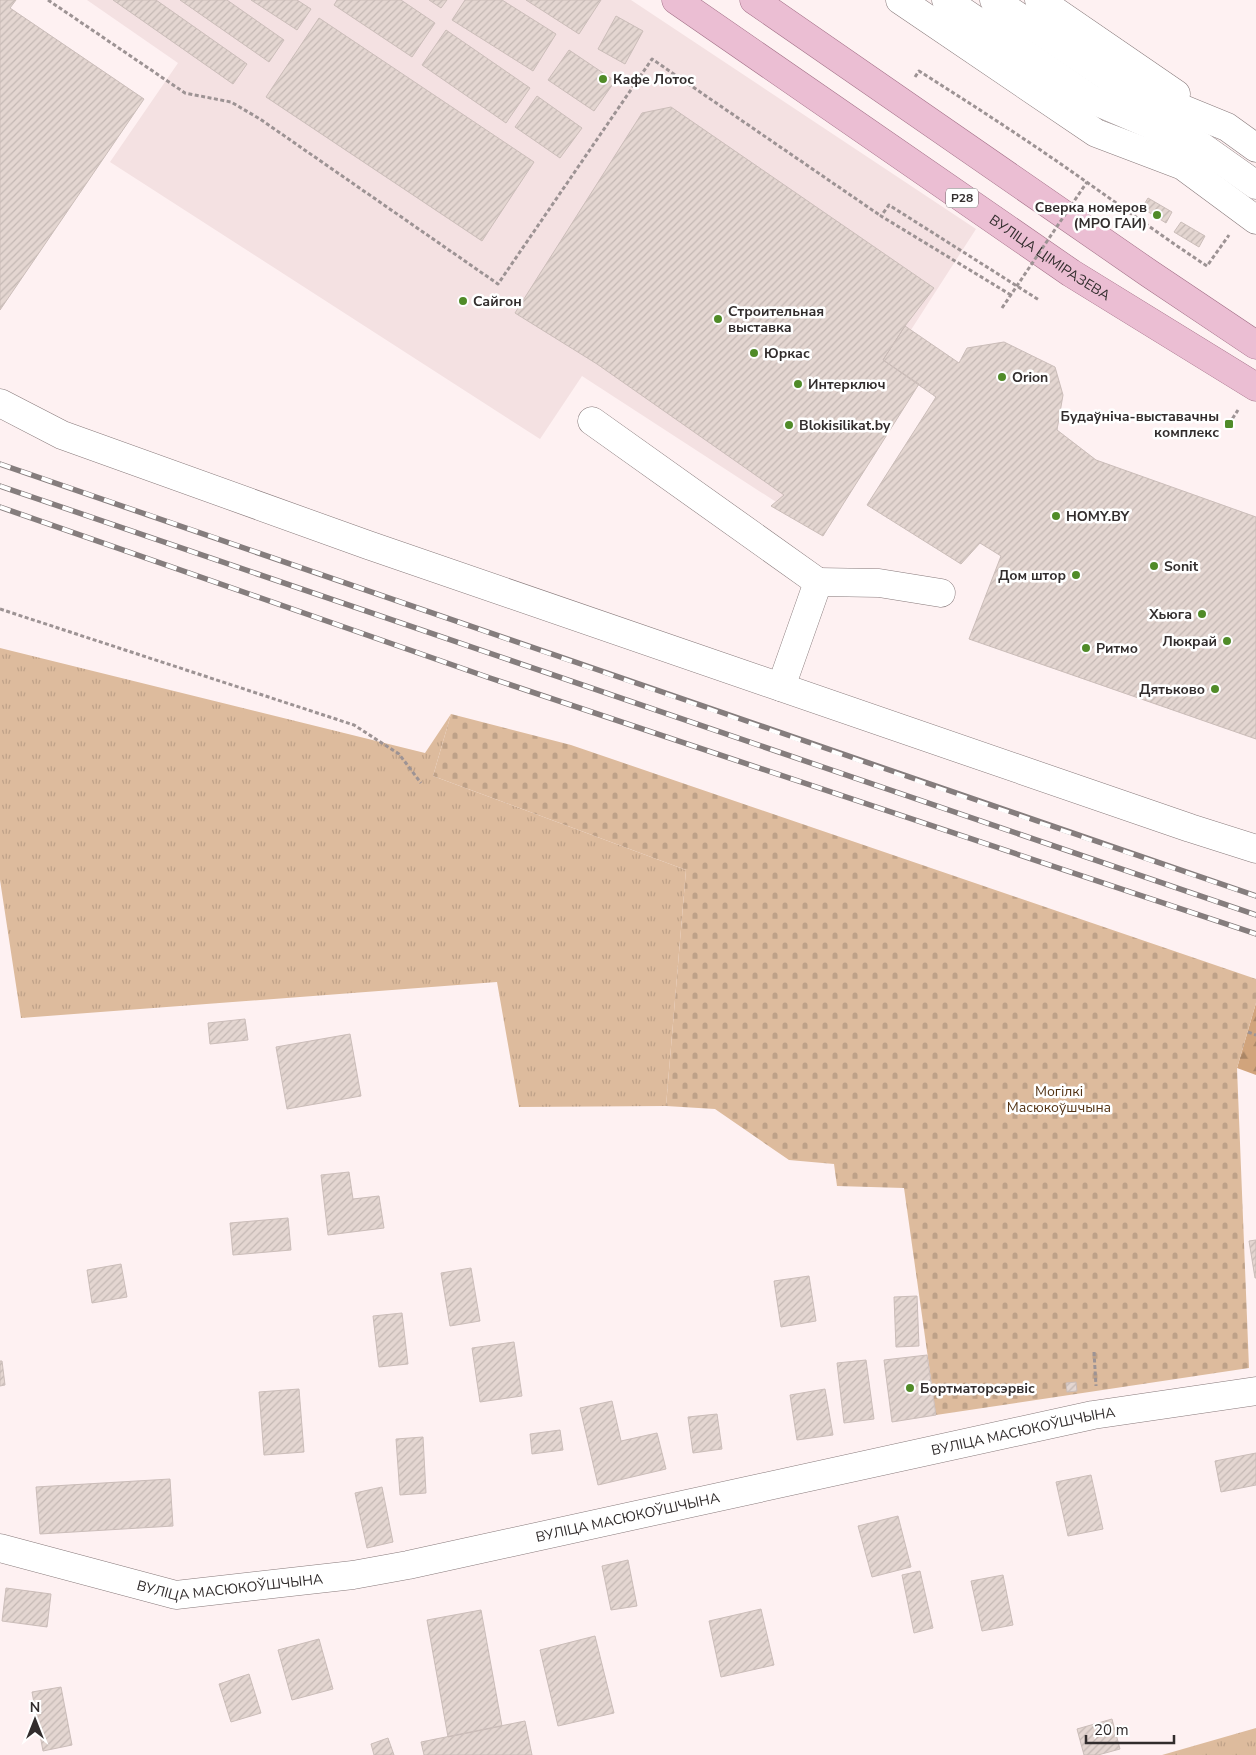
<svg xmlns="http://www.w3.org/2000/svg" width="1256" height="1755" font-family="'Nunito Sans',sans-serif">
  <defs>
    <pattern id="grass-tufts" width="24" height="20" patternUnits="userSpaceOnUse" patternTransform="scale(1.25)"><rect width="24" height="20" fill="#ddbb9d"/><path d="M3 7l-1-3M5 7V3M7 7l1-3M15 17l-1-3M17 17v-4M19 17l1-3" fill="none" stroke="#bea188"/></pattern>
    <pattern id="forest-firs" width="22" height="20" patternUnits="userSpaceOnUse" patternTransform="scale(1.25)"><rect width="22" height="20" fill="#d1a47c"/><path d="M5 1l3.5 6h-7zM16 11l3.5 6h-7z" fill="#aa8666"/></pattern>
    <pattern id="cemetery-stones" width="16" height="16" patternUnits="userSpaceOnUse" patternTransform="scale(1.25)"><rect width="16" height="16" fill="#ddbb9d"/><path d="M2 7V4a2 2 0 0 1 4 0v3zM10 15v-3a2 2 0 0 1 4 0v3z" fill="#bea188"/></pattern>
    <pattern id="building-hatch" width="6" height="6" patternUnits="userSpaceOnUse" patternTransform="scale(1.25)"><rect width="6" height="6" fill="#e4d6d1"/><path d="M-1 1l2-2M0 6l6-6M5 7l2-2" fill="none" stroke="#c4b8b4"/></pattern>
  </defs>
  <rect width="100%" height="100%" fill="#fef1f2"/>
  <path fill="#f4e1e2" d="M87,0H631L976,229L793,513L582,376L540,439L110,162L178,63Z"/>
  <path fill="url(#grass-tufts)" d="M0,648L425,753L451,714L433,776L686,870L666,1106L519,1107L497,982L21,1018L0,880Z
    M1256,1728V1755H1162Z"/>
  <path fill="url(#forest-firs)" d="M1256,1003V1075L1237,1068Z"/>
  <path fill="url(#cemetery-stones)" d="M451,714L571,745L1256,979V1003L1237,1068L1249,1368L936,1415L904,1188L837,1186L834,1164L789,1160L715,1109L666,1106L686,870L433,776Z"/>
  <path fill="url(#building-hatch)" stroke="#cbbdb9" d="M0,0H16L10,8L144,99L0,310Z
    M113,0H156L247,64L233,84Z
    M180,0H227L284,40L269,62Z
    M251,0H297L311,9L297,30Z
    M337,0H401L435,23L412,57L334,5Z
    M429,0H447L441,8Z
    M465,0H502L556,34L533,71L452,20Z
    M526,0H601L579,34Z
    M616,16L643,31L625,64L598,49Z
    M319,18L534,162L482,241L266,97Z
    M446,30L530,88L506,123L422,65Z
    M569,50L615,81L594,111L548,80Z
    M537,96L582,128L560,158L515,127Z
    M671,107L934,288L905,326L883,360L919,384L823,536L771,506L784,495L597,364L515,313L642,113Z
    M1148,198L1172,212L1166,223L1142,208Z
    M1181,222L1205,236L1199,247L1174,232Z
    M905,326L959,363L967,348L1004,342L1055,367L1063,395L1057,430L1096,460L1256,517V739L969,639L1001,556L980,543L961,564L867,505L936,397L883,360Z
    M245,1019L248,1040L210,1044L208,1023Z
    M350,1034L361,1096L287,1109L276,1047Z
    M349,1172L353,1199L379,1196L384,1228L328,1235L321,1175Z
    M288,1218L291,1250L233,1255L230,1223Z
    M1256,1240V1278H1255L1249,1241Z
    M121,1264L127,1297L92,1303L87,1270Z
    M471,1268L480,1321L450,1326L441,1273Z
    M809,1276L816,1321L781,1327L774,1281Z
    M917,1296L919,1346L896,1347L894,1297Z
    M402,1313L408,1364L379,1367L373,1316Z
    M514,1342L522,1396L480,1402L472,1348Z
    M927,1355L936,1415L892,1422L884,1360Z
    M866,1360L874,1419L844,1423L837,1363Z
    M0,1361H2L5,1385L0,1386Z
    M1076,1382L1077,1391L1067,1392L1066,1383Z
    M299,1389L304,1452L264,1455L259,1392Z
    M825,1389L833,1435L797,1440L790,1395Z
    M612,1401L621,1441L657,1433L666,1469L598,1485L580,1408Z
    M717,1414L722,1449L693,1453L688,1417Z
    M560,1430L563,1450L532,1454L530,1434Z
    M423,1437L426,1493L400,1495L396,1439Z
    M1256,1453V1485L1221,1492L1215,1461Z
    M1091,1475L1103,1529L1068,1536L1056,1482Z
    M170,1479L173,1526L40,1534L36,1487Z
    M382,1487L393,1542L367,1548L355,1493Z
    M898,1516L911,1567L872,1577L858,1526Z
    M628,1560L637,1606L611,1610L602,1566Z
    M920,1571L933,1628L914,1633L902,1575Z
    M1003,1575L1013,1625L982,1631L971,1581Z
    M6,1588L51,1594L47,1627L2,1621Z
    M761,1609L774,1665L721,1677L709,1621Z
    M481,1610L502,1726L448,1737L427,1620Z
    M595,1636L614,1713L558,1726L540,1650Z
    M319,1639L333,1689L292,1700L278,1650Z
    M249,1674L261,1713L231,1722L219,1684Z
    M61,1687L72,1745L43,1751L32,1692Z
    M1112,1719L1120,1749L1098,1755H1084L1077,1729Z
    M525,1721L532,1755H424L421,1742Z
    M388,1738L394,1755H374L371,1744Z"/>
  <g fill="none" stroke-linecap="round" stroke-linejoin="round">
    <g stroke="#87797a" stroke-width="29">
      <g id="minor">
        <path d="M900,0L1096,133L1183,166L1256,220"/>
        <path d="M946,0L1093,100L1201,146L1256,185"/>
        <path d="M994,0L1112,80L1227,127L1256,148"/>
        <path d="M1039,0L1176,94"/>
        <path d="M0,403L62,435L368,545L1190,828L1256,849"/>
        <path d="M592,421L818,582L781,687"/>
        <path d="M818,582L879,583L941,593"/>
        <path id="s1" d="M0,1548L176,1595L353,1575L408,1565L1093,1415L1256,1391"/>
      </g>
    </g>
    <g stroke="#a16f86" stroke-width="29">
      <g id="major">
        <path id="s2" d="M676,0L1071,273L1256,387"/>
        <path d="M754,0L1150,274L1256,345"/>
      </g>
    </g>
    <path stroke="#9d9394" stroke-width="3" stroke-dasharray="4 2.5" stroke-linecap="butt" d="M48,0L185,93L231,102L260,119L498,284L652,59L881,216
      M915,77L919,71C976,107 1033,144 1088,183C1128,211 1167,240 1207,266L1229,235
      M1011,295L881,216L889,205L1039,300
      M1229,424L1238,410
      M0,609L354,725L399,754L421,783
      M1248,1032L1256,1035
      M1094,1352L1096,1386"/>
    <use href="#minor" stroke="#fff" stroke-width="28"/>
    <use href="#major" stroke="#ebbed3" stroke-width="28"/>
    <g stroke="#857d7d" stroke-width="5.5">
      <path id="rail" d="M0,464C419,607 836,755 1256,896
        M0,486L1256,915
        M0,507L490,678L1256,934"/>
    </g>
    <use href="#rail" stroke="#fff" stroke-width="4" stroke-dasharray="11" stroke-linecap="butt"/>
    <path stroke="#9d9394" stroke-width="3" stroke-dasharray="4 2.5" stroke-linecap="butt" d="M1002,308L1087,182"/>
  </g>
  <g fill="#508b28" stroke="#fff" stroke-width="2">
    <circle cx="603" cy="79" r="5"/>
    <circle cx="1157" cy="215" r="5"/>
    <circle cx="463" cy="301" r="5"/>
    <circle cx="718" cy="319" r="5"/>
    <circle cx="754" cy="353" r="5"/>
    <circle cx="1002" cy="377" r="5"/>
    <circle cx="798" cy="384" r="5"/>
    <rect x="1224" y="419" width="10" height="10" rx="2.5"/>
    <circle cx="789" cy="425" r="5"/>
    <circle cx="1056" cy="516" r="5"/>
    <circle cx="1154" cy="566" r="5"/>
    <circle cx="1076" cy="575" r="5"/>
    <circle cx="1202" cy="614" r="5"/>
    <circle cx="1227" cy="641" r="5"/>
    <circle cx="1086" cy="648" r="5"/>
    <circle cx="1215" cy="689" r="5"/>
    <circle cx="910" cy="1388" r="5"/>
  </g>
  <g text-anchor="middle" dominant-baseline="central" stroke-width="5" stroke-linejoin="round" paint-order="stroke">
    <rect fill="#fff" stroke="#706c6c" stroke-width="1" x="946" y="188.5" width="32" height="19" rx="4"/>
    <g font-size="12" font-weight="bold" fill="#322d2d">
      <text x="962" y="198">Р28</text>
    </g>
    <g font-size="14" font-weight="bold" fill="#322d2d" stroke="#fff" text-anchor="start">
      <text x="613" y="79">Кафе Лотос</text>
      <text x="1147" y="207" text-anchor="end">Сверка номеров<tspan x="1147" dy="16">(МРО ГАИ)</tspan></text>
      <text x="473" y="301">Сайгон</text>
      <text x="728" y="311">Строительная<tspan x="728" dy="16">выставка</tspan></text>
      <text x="764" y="353">Юркас</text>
      <text x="1012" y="377">Orion</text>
      <text x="808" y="384">Интерключ</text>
      <text x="1219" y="416" text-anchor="end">Будаўніча-выставачны<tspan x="1219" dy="16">комплекс</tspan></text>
      <text x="799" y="425">Blokisilikat.by</text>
      <text x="1066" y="516">HOMY.BY</text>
      <text x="1164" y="566">Sonit</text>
      <text x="1066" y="575" text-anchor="end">Дом штор</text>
      <text x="1192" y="614" text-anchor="end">Хьюга</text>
      <text x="1217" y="641" text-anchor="end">Люкрай</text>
      <text x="1096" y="648">Ритмо</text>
      <text x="1205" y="689" text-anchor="end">Дятьково</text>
      <text x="920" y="1388">Бортматорсэрвіс</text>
    </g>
    <g font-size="14" fill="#322d2d" stroke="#fff">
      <text stroke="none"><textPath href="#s2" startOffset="454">ВУЛІЦА ЦІМІРАЗЕВА</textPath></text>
      <text stroke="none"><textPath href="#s1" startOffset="1046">ВУЛІЦА МАСЮКОЎШЧЫНА</textPath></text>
      <text stroke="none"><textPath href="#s1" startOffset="641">ВУЛІЦА МАСЮКОЎШЧЫНА</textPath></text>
      <text stroke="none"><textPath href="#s1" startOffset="236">ВУЛІЦА МАСЮКОЎШЧЫНА</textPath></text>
    </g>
    <g font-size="14" fill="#523213" stroke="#fff">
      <text x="1059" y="1091">Могілкі<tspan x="1059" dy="16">Масюкоўшчына</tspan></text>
    </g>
  </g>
  <g transform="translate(35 1720)" stroke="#ffffff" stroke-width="4" paint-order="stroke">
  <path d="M0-4L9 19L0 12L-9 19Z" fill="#322d2d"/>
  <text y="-8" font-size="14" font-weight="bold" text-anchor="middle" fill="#322d2d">N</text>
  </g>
  <path d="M1086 1735v8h88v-8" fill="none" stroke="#322d2d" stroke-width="2.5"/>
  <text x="1094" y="1735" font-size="15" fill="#322d2d" stroke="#ffffff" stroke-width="4" paint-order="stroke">20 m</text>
</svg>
